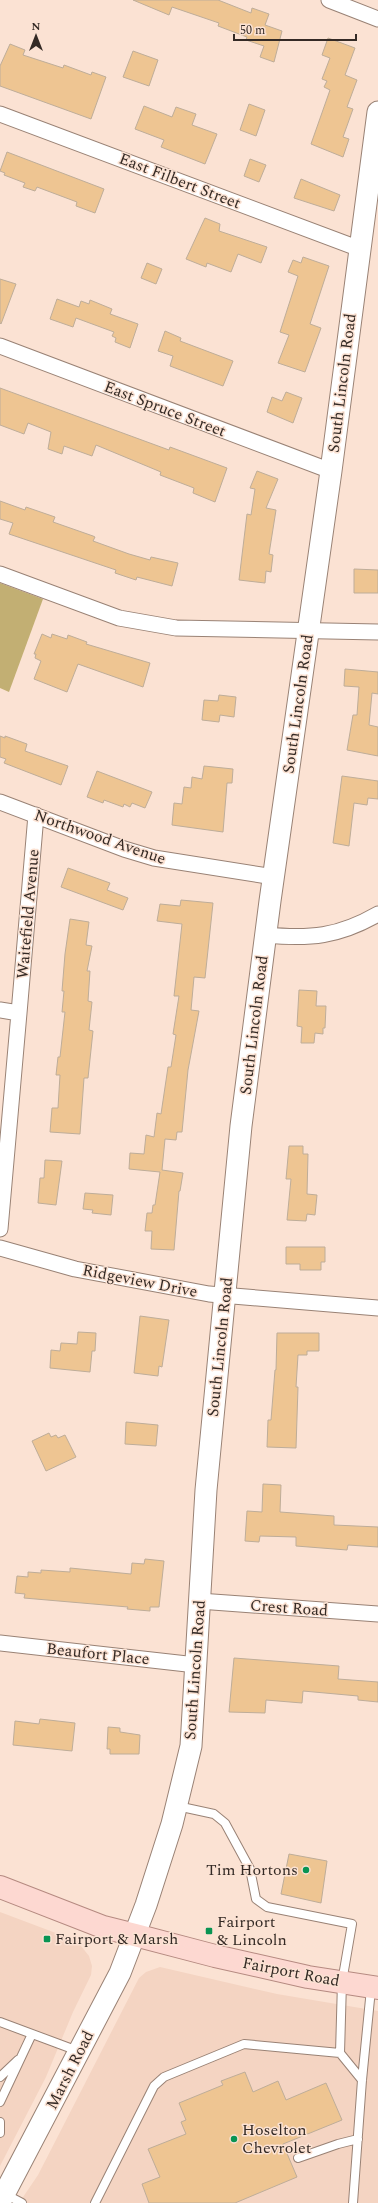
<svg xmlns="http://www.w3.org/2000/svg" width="378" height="2203" font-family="Spectral,serif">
  <rect width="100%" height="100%" fill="#fbe2d3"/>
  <path fill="#f4d4c2" d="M0,1912L77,1941L89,1956L92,1966L91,1975L73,2012L46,2077L0,2166Z
    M160,1967L277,1994L378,2011V2203H19L38,2175L139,1978L146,1972Z"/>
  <path fill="#c2af73" d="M0,583L43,599L9,692L0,688Z"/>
  <path fill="#eec592" stroke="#bead99" d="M133,0H218L251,13L252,8L269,14L265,25L282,31L274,62L260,57L264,46L246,40L247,37L218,26L219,23L172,7L169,15Z
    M328,38L355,48L345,75L357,80L347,107L353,109L343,137L349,139L343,157L311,144L330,90L324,87L327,81L322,79L330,58L322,55Z
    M10,44L25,50L23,55L63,68L64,65L91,75L92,72L106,77L91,119L0,86V66Z
    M133,51L158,60L149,86L123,77Z
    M249,104L265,110L256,136L240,130Z
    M144,106L172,117L176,107L196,114L192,125L217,134L205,164L161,147L164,140L135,129Z
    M7,152L104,189L95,213L76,206L77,202L37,187L35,191L23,187L25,183L4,175L5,173L0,171Z
    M250,159L266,165L259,182L244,176Z
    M301,179L340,195L334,211L294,198Z
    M205,218L220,224L219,231L267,247L261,263L238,254L231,272L207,263L206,267L186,259Z
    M303,257L329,266L310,324L321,328L305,372L278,363L289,335L280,332L298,276L288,272L293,260L301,263Z
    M147,263L162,269L156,284L141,278Z
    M0,279L16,284L1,324L0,323Z
    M57,299L79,307L81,301L89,304L90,300L112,309L110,314L138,324L130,348L115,342L116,338L112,336L114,332L76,318L73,327L50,319Z
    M165,331L181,338L180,341L233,361L223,386L170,366L173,356L158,351Z
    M0,388L169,450L170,447L227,468L215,502L193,493L194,488L160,475L161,472L96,445L92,456L64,446L62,454L48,449L51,432L28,423L24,434L0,425Z
    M286,392L302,398L293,423L267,412L272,397L282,401Z
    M257,471L278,479L266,508L276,510L269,554L273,555L271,572L266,571L265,583L239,580L247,514L251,515L255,489L250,488Z
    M0,501L25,510L26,507L55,517L53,522L93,536L95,537L93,541L129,554L150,560L151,557L178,563L172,586L137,577L136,580L115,573L116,570L9,534L13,523L0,519Z
    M354,569L378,570V593H354Z
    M42,634L51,638L52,634L67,639L68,635L87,642L86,644L150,663L143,687L78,664L67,692L34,679L41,661L35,658L36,654H34Z
    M345,669L378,672V694L372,693L369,725L378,727V756L347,750L353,715H357L359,687L344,686Z
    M219,695L236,697L234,717L220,715L219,722L202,720L204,700L218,701Z
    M0,736L5,738V736L27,744L25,751L68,766L61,785L4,763L6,759L0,757Z
    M204,766L233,769L232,783H227L223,832L172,825L174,803L182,804L184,787L191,788L192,777L202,779Z
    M97,771L152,792L145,808L132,803L130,807L124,804L123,807L104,800L103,803L87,797Z
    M342,776L378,781V799L368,798L367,805L354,803L349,846L333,843Z
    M68,868L110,883L107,890L128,898L123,910L61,887Z
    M181,900L213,903L205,978L194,977L191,1010L199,1011L188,1070L182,1132H177L176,1140L165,1139L162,1170L183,1173L180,1191H179L174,1250L151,1249L152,1231H145L147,1213H152L153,1205H155L160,1172L129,1169L130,1153L144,1154L146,1135L154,1137L157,1113L161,1114L168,1067H171L176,1035L173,1034L179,996H174L182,924L157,921L160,904L180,906Z
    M70,919L89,922L86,945L92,946L87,971H90L88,1001L92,1002L89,1030L93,1031L88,1078H84L80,1134L50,1132L52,1108H58L60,1075H56L58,1057H60L65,1012H62L64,991H62L65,954Z
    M299,990L317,991L316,1006H326L325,1028H323V1034L315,1033L314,1043H301L302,1027L297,1026Z
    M289,1146H303V1154H308L307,1194L317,1195L315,1215L307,1214L306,1221L287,1220L291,1179H286Z
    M45,1160L62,1161L56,1205L38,1203L40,1178H44Z
    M85,1193L113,1195L111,1215L92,1213L93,1210L83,1209Z
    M286,1247H325V1262H321V1270H300V1264H286Z
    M140,1316L169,1320L162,1367L159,1366L158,1376L134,1373Z
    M78,1332L96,1333L95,1351H92L90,1372L50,1368L51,1350L60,1351L61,1343L77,1344Z
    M277,1333H319V1351H307V1355H298L296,1387H298L296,1448L267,1447L268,1420H271L275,1370H276Z
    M126,1422L158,1425L156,1446L125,1444Z
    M49,1433L51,1437L56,1435L58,1438L65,1435L76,1457L46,1471L32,1441Z
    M263,1484L281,1485L280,1512L334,1516V1525L378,1527V1547L348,1545L347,1550L296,1546V1537L260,1536L259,1542L245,1541L247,1511L262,1512Z
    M145,1559L164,1561L159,1607H150V1611L127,1609L128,1607L24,1598L25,1594L15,1593L17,1576L28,1577V1572L41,1573V1570L70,1572V1568L131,1574L132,1563L144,1564Z
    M234,1658L339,1666L338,1679L378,1682V1702L358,1700V1696L303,1691L302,1703L266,1700L265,1713L229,1712Z
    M40,1719L75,1723L72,1751L13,1745L15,1721L39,1724Z
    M108,1727L120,1728V1732L140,1735L139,1754H110V1749H107Z
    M289,1854L327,1861L321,1903L281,1894Z
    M245,2072L253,2092L278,2081L286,2100L326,2083L342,2120L283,2144L297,2177L235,2203H149L142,2184L160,2177L148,2149L186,2134L181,2122L186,2120L179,2103L223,2085L221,2081Z"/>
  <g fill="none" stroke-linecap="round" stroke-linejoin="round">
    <g stroke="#998275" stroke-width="10">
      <path id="lane" d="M177,1806L214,1814L225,1823L250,1869L256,1899L267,1907L352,1924L342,1982L340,2053L362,2080
        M0,2022L78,2051
        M0,2077L18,2060
        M0,2102L32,2034
        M0,2122V2133
        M298,2158L338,2144L358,2139
        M5,2194L22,2203
        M95,2203L154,2086L164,2077L244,2044L340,2053
        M353,2203L362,2080L371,1989"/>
    </g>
    <g stroke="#998275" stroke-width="17">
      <path id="street" d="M329,0L378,19
        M0,114L360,249
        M0,346L331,471
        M0,574L119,618L176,628L378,632
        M0,802L124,849L154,858L274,877
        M266,935C310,939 338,937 378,914
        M0,1010L19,1013L0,1229
        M19,1013L36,815
        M0,1248L75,1269L209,1294L378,1308
        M199,1601L378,1614
        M0,1643L196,1665"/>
    </g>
    <g stroke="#998275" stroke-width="23">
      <path id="secondary" d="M0,2202L120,1973L146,1905L172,1824L191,1746L206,1490L241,1126L270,901L331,471L378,112"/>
    </g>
    <g stroke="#b58a81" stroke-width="24">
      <path id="primary" d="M0,1887L103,1927L135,1935L215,1956L308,1977L378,1988"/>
    </g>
    <use href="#lane" stroke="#fff" stroke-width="8"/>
    <use href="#street" stroke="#fff" stroke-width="15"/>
    <use href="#secondary" stroke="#fff" stroke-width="21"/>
    <use href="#primary" stroke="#fdd8d1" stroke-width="22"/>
  </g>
  <g fill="#099453" stroke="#fbe2d3" stroke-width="1.5">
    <circle cx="306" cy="1870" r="4"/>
    <rect x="205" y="1927" width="8" height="8" rx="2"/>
    <rect x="43" y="1935" width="8" height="8" rx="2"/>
    <circle cx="234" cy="2139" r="4"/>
  </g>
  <g text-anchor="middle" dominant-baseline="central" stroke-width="3" stroke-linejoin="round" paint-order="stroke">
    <g font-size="16" fill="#342a25" stroke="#fbe2d3">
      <text transform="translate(180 181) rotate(21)">East Filbert Street</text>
      <text transform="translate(342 383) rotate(-83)">South Lincoln Road</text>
      <text transform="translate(165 409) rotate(21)">East Spruce Street</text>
      <text transform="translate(298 704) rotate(-82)">South Lincoln Road</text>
      <text transform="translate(100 837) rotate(19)">Northwood Avenue</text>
      <text transform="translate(28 914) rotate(-85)">Waitefield Avenue</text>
      <text transform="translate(254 1025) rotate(-83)">South Lincoln Road</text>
      <text transform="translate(140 1281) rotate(11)">Ridgeview Drive</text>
      <text transform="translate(220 1347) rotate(-84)">South Lincoln Road</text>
      <text transform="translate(289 1608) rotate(4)">Crest Road</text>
      <text transform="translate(98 1654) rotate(6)">Beaufort Place</text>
      <text transform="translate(195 1670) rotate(-86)">South Lincoln Road</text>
      <text transform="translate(291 1972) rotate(11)">Fairport Road</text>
      <text transform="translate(70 2070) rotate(-63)">Marsh Road</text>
    </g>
    <g font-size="16" fill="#342a25" stroke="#fbe2d3" text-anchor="start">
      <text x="298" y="1870" text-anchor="end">Tim Hortons</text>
      <text x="217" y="1922">Fairport<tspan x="217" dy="18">&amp; Lincoln</tspan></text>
      <text x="55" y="1939">Fairport &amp; Marsh</text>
      <text x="242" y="2130">Hoselton<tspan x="242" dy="18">Chevrolet</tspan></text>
    </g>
  </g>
  <g transform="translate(36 36)" stroke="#fbe2d3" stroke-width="3" paint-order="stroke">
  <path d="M0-3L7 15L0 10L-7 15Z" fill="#342a25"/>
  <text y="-6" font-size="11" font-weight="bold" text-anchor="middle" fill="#342a25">N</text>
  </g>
  <path d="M234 34v6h122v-6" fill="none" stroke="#342a25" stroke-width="2"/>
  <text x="240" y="34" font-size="12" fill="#342a25" stroke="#fbe2d3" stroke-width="3" paint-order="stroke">50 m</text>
</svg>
